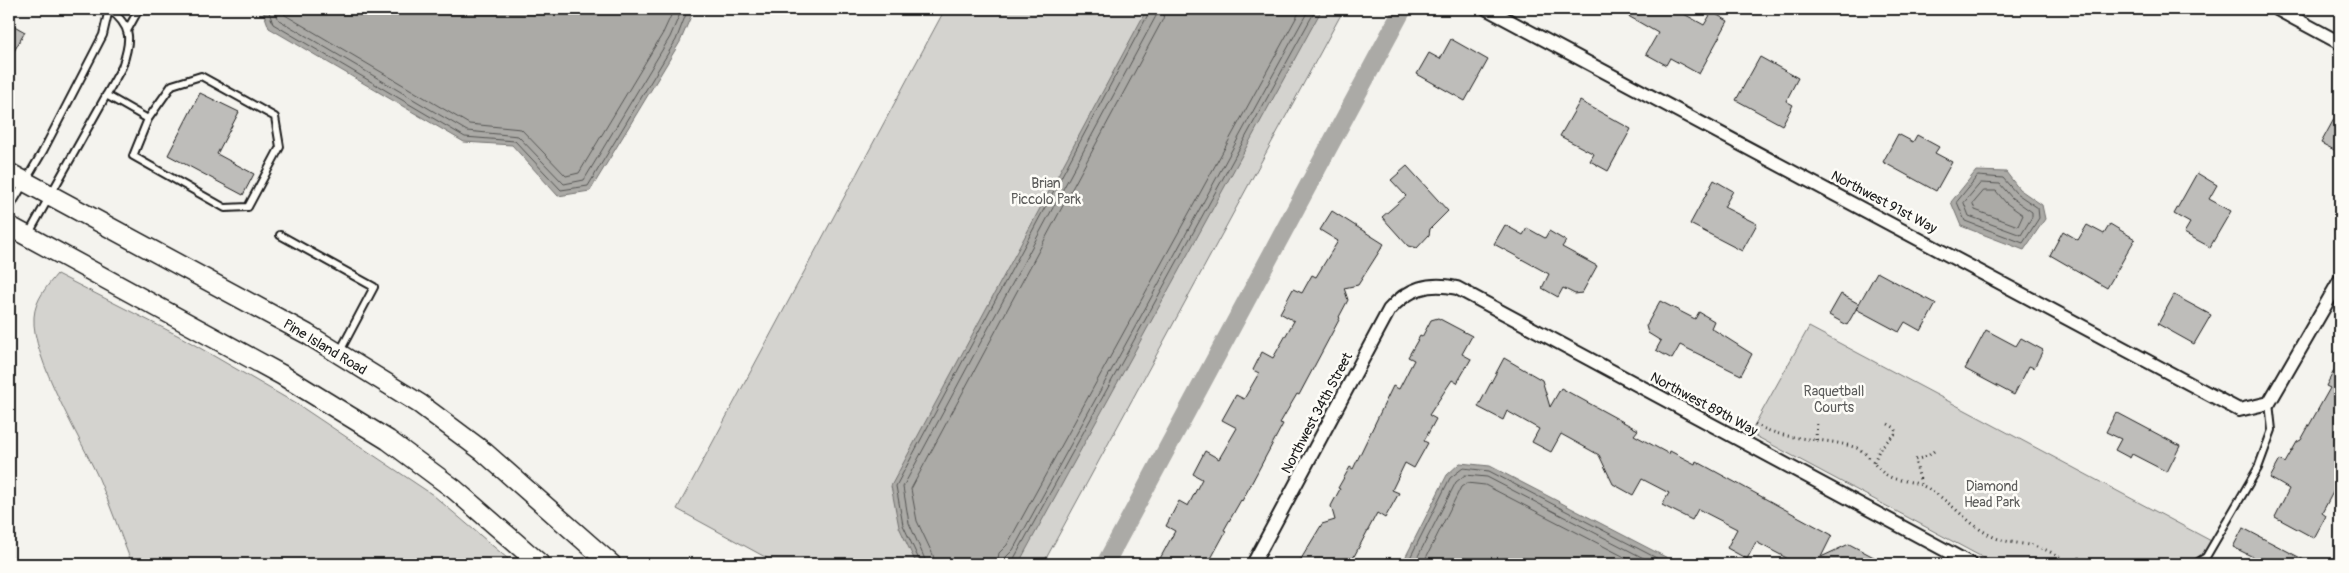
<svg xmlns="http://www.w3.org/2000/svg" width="2349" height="573" font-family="Pangolin,sans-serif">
  <rect width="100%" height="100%" fill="#f4f3ee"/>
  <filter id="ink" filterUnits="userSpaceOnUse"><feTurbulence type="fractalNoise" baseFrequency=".02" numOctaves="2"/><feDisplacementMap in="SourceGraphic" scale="10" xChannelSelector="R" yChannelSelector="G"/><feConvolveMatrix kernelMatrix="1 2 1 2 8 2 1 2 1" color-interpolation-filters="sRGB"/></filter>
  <g filter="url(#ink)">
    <path fill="#d4d3cf" stroke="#787876" d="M945,9H1344L1043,564H778L677,509Z
      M57,274L181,337L300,406L433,495L514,564H132C121,536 111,507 99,479C81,439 31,357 34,317C35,300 47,286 57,274Z
      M1809,327L2215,543L2195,564H1995L1750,433Z"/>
    <path fill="#abaaa6" stroke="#72716f" d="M264,9H694L680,42L590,191L558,196L512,145L464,142L269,28L263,11Z
      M1147,9H1322L1021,559L1012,564L916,563L899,527L891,486Z
      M1976,171L2006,172L2019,189L2042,205L2045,219L2024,250L1961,226L1951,202Z
      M1460,463L1490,466L1679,564H1402L1447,475Z"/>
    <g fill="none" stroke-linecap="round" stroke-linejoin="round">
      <path stroke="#555553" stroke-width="1" d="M268,9L273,24L465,137L515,141L561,190L588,186L676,40L688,9
        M274,9L279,20L467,131L518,136L564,184L584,180L670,37L682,9
        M282,9L285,15L469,124L521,129L566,176L579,173L663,33L674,9
        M1978,176L2003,178L2016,193L2038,208L2039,218L2023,243L1965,221L1957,202Z
        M1981,183L2000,184L2012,198L2032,212V217L2021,235L1969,216L1964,203Z
        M1984,191H1996L2006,203L2023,215L2018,226L1975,210L1973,204Z
        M921,564L903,525L896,486L1151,9
        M927,564L909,523L903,487L1156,16L1157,9
        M935,564L933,555L917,521L911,489L1163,19L1165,9
        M997,564L999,553L1007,545L1301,9
        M1004,564L1006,557L1013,550L1309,9
        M1011,564L1316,9
        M1407,564L1450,478L1463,468L1489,471L1668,564
        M1414,564L1456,482L1465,475L1487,477L1655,564
        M1423,564L1461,487L1467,483L1485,485L1638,564"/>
      <path stroke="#abaaa6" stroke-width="18" d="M1105,564L1403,9"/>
    </g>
    <path fill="#bebdba" stroke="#1c1c1c" d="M1616,9H1675L1704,25L1712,12L1728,21L1699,74L1670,58L1666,65L1646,54L1658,33Z
      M9,23L25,32L9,60Z
      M1451,39L1488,60L1465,101L1417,74L1429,53L1440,59Z
      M1760,57L1798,78L1786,101L1793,105L1782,125L1736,100Z
      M200,93L239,112L217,154L254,174L243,195L168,155Z
      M1580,101L1631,129L1608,171L1590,161L1594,154L1560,136Z
      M2340,108V153L2321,143Z
      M1898,134L1913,142L1917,135L1939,147L1935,153L1952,162L1936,191L1883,162Z
      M1407,166L1448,211L1430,229L1429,235L1417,248L1408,246L1382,217L1406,196L1391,180Z
      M2197,173L2217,185L2209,199L2231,211L2210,247L2184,233L2190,223L2174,214Z
      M1714,180L1733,191L1724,207L1757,224L1742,251L1690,224Z
      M1332,211L1384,244L1358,285L1344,288L1348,300L1339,317L1340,318L1299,395L1297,394L1280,423L1283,424L1242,501L1241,500L1224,530L1226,531L1208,564H1157L1175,531L1166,526L1179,501L1188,506L1202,479L1193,474L1205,451L1219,459L1237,428L1222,420L1236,395L1244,399L1259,373L1253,370L1262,352L1273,358L1294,321L1280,313L1293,289L1302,293L1312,275L1316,277L1338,241L1320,230Z
      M2110,224L2135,239L2107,288L2050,255L2063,231L2078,240L2087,225L2104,234Z
      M1505,225L1523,235L1527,228L1545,238L1549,231L1566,241L1562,247L1597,266L1582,293L1575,294L1563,288L1558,297L1542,288L1549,274L1494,244Z
      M1877,272L1936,304L1921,331L1905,322L1899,332L1856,309Z
      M1841,294L1859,304L1847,325L1829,315Z
      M2174,295L2211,315L2194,344L2158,324Z
      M1660,301L1695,319L1699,312L1714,321L1711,328L1752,354L1741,375L1680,345L1672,359L1656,350L1661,341L1648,333L1646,326Z
      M1438,318L1472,336L1462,354L1471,359L1457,383L1452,380L1429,415L1436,419L1424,441L1428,443L1414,468L1405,463L1392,490L1399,493L1385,518L1377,513L1350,564H1298L1322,524L1335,520L1331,506L1340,489L1338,488L1350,467L1353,469L1393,386L1399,389L1414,360L1408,357L1420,336L1422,337L1431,320Z
      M1986,330L2016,346L2021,338L2043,350L2034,368L2029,366L2014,395L1965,369Z
      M1504,358L1542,380L1550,407L1561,388L1638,430L1634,435L1669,454L1670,451L1695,464L1696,461L1832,535L1821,557L1849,544L1887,564H1798L1756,542L1747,559L1727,548L1737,529L1698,509L1692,520L1662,505L1669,493L1642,479L1633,495L1613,484L1599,455L1561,434L1551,452L1532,442L1539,429L1507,411L1503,420L1478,407Z
      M2340,359V411L2336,418L2340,420V479L2322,513L2326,516L2314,538L2275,517L2289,489L2270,478L2280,460L2285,463L2297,442L2301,440L2330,388L2326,386Z
      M2116,412L2180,446L2167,472L2132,454L2130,458L2115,450L2121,439L2106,432Z
      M2243,528L2312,564H2249L2253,557L2233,547Z"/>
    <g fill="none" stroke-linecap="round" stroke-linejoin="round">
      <g stroke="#1c1c1c" stroke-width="10">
        <path id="lane" d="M128,29L139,9
          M201,76L275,117L280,147L248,207L225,208L133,156L148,119L172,85Z
          M106,95L148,119
          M9,209L43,151L103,35L109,9
          M28,235L122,67C131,40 133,27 109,9
          M280,235L374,287L339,353
          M2195,564L2206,557L2258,468L2272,430L2269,403"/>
      </g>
      <g stroke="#1c1c1c" stroke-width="16">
        <path id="street" d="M1487,9L2239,410L2269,403L2340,280
          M2277,9L2340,43
          M1253,564L1389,310C1408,288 1429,282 1457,288L1971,564"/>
      </g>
      <g stroke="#1c1c1c" stroke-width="22">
        <path id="secondary" d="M9,173L307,334L420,404L484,452L611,564
          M9,226L282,375L388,440L454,489L540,564"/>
      </g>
      <path stroke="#1c1c1c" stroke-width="3" stroke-dasharray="1 4" stroke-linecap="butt" d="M1755,424C1789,443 1818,436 1854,447C1868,451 1874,467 1885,474C1896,482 1910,480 1921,485C1950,498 1967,526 1996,538C2008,543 2023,543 2037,547C2049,550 2060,557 2070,564
        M1816,440L1817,420
        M1874,462L1880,448L1897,432L1895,428L1888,424
        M1921,484L1915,460L1928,456L1934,451
        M2072,564L2077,557L2084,561"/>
      <use href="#lane" stroke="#fdfcf7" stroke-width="6"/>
      <use href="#street" stroke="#fdfcf7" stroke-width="12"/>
      <use href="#secondary" stroke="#fdfcf7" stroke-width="19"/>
    </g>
  </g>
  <g text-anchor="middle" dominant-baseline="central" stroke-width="5" stroke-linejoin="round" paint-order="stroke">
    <g font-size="14" fill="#5c5c5b" stroke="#fdfcf7">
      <text x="1046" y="183">Brian<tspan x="1046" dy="16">Piccolo Park</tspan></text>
      <text x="1834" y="391">Raquetball<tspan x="1834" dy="16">Courts</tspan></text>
      <text x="1992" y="486">Diamond<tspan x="1992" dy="16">Head Park</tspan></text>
    </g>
    <g font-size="14" fill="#1c1c1c" stroke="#fdfcf7">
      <text transform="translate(1884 202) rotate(28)">Northwest 91st Way</text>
      <text transform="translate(325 347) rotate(31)">Pine Island Road</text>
      <text transform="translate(1704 404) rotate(28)">Northwest 89th Way</text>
      <text transform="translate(1317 413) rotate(-62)">Northwest 34th Street</text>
    </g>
  </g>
  <rect width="2349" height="573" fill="none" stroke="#fdfcf7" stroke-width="30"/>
  <rect x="15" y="15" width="2319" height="543" fill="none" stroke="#1c1c1c" stroke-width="2" filter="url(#ink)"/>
</svg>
